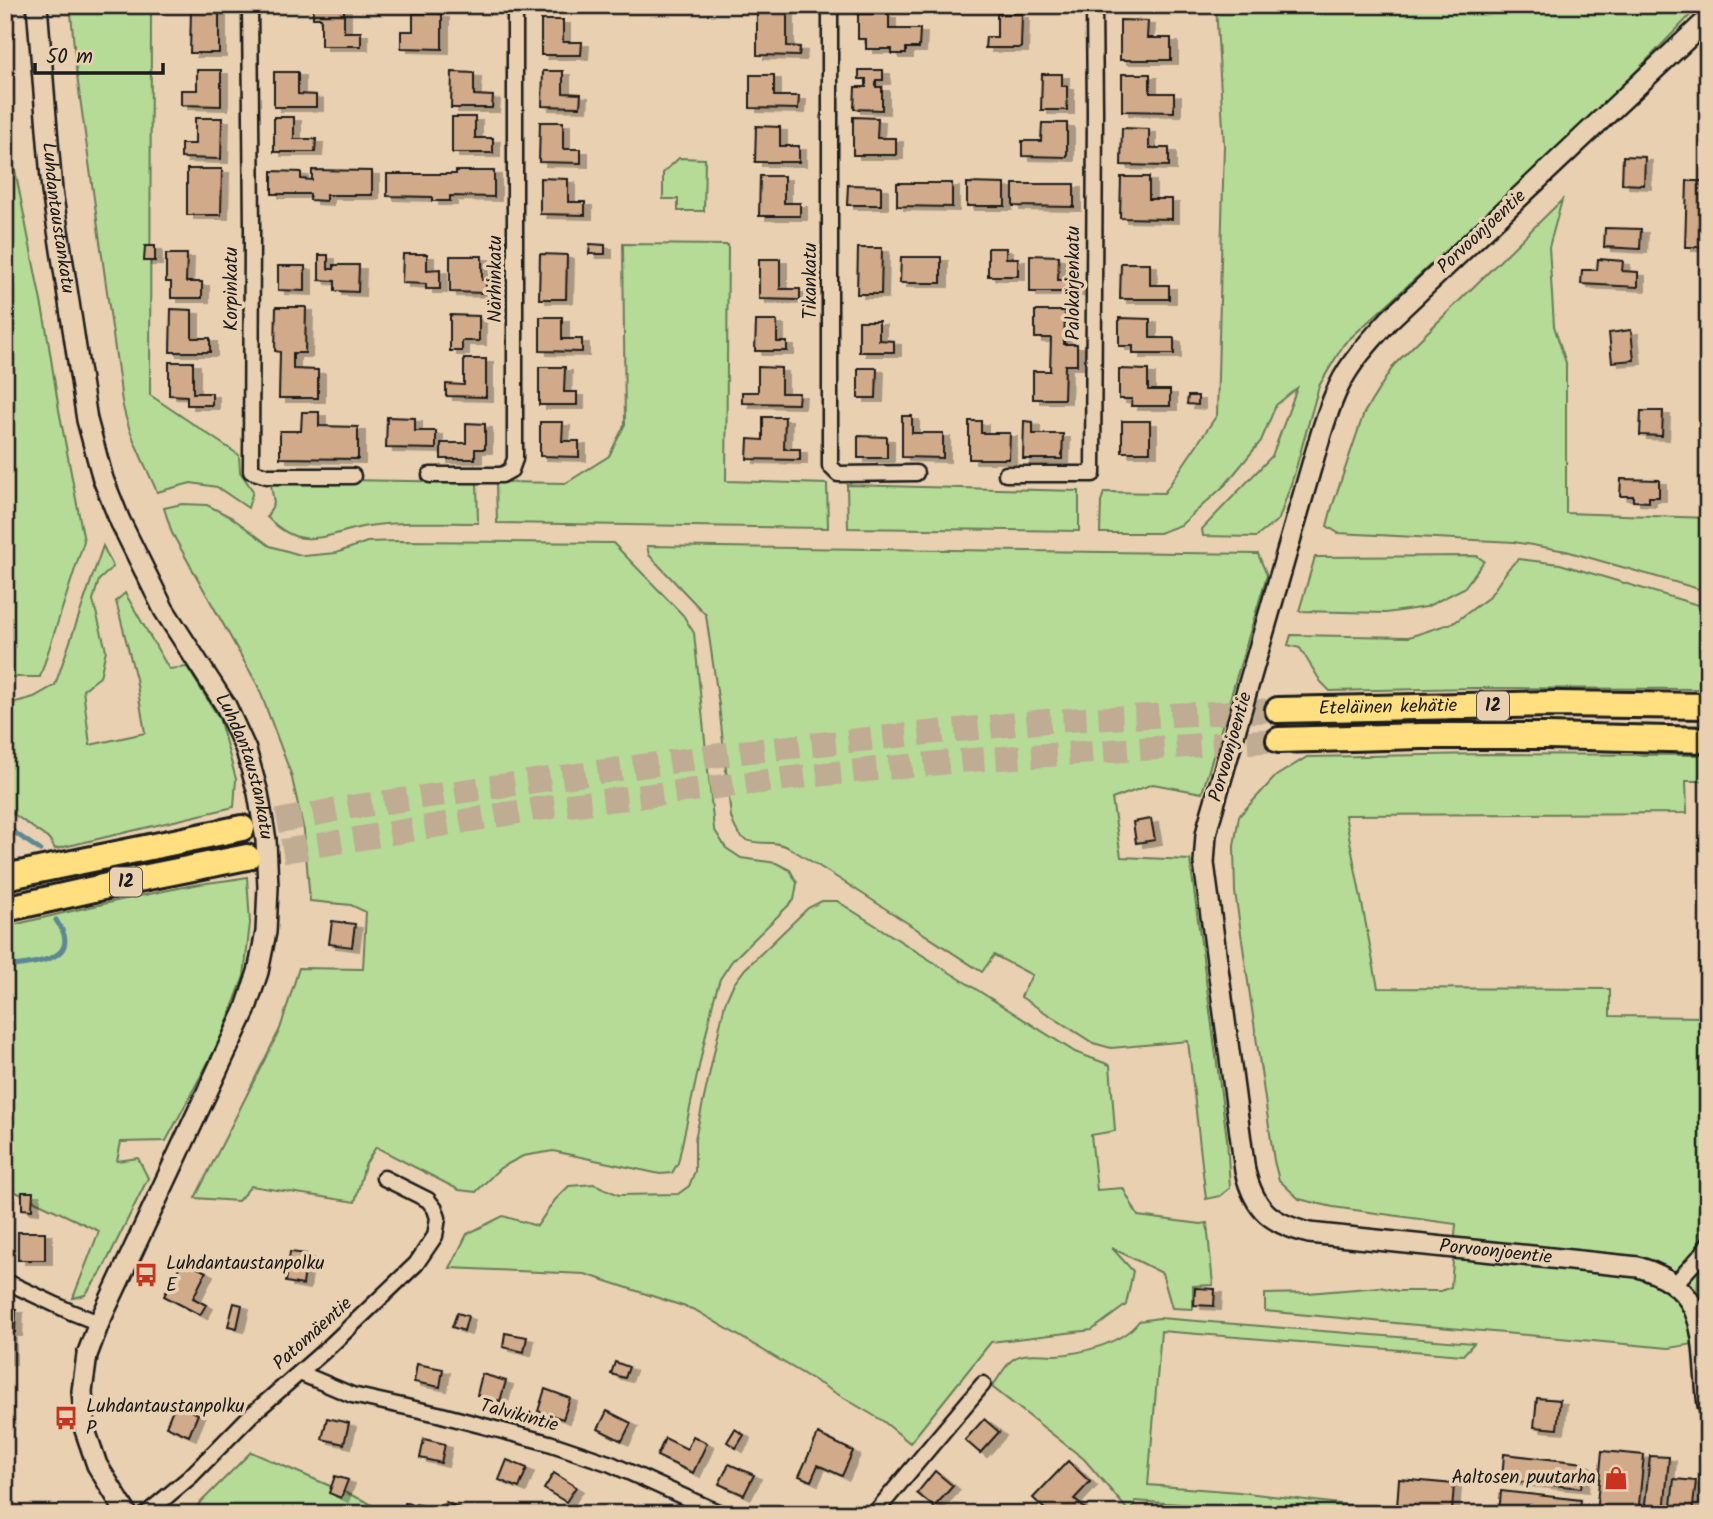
<svg xmlns="http://www.w3.org/2000/svg" width="1713" height="1519" font-family="Kalam,sans-serif">
  <defs>
    <filter id="shadow"><feDropShadow dx="7" dy="4" stdDeviation="0" flood-color="#0004"/></filter>
  </defs>
  <rect width="100%" height="100%" fill="#e8d0b1"/>
  <filter id="ink" filterUnits="userSpaceOnUse"><feTurbulence type="fractalNoise" baseFrequency=".0143" numOctaves="2"/><feDisplacementMap in="SourceGraphic" scale="14" xChannelSelector="R" yChannelSelector="G"/><feConvolveMatrix kernelMatrix="1 2 1 2 8 2 1 2 1" color-interpolation-filters="sRGB"/></filter>
  <g filter="url(#ink)">
    <path fill="#b6db96" stroke="#697c59" stroke-width="2" d="M75,5H151L150,395L239,455L240,472L253,491L248,508L217,487L191,483L157,492C142,457 122,423 120,385L76,69L71,13Z
      M1216,5H1700L1597,112L1344,344L1319,386L1294,475L1279,519L1256,537L1203,536L1202,529L1272,456L1297,388L1276,405L1261,441L1225,485L1181,525L1159,533H1100L1101,502L1104,492L1164,493L1217,415L1224,145Z
      M5,119L46,327L59,410L84,541L40,677H5Z
      M679,158L705,159L704,211H678V199H663V173Z
      M1562,200L1549,247L1554,326L1566,363V513L1708,518V590L1699,589L1566,551L1514,542L1338,533L1327,526L1332,507L1364,413L1394,365Z
      M623,244L728,245L726,481L827,484L828,528L497,523L496,482L566,483L609,456L625,424Z
      M270,479L477,482L478,523C441,523 405,521 368,526C346,529 327,540 304,538C290,537 277,527 267,517L274,503Z
      M847,485L1079,491V531L848,528Z
      M182,504L207,505L231,517L270,546L304,556L336,553L367,542L400,541L613,543L683,615L694,633L714,829L726,848L741,858L776,863L790,870L797,883L794,900L732,961L720,979L713,1002L678,1163L672,1173L660,1174L553,1151L523,1156L500,1168L476,1192L459,1190L376,1147L365,1165L355,1202L251,1186L238,1201L195,1198L280,1029L299,968L363,969L366,912L351,905L310,901L304,831L291,774L258,686L172,533L164,508Z
      M103,546L113,567L99,580L93,600L106,650L100,677L83,690L90,745L145,733L136,679L116,601L125,593L169,669L187,667L219,718L236,779L234,807L55,849L50,840L11,812L5,814V705L34,697L55,685Z
      M647,546L1258,554L1267,575L1202,793L1153,784L1112,799L1121,857L1190,860L1227,1139L1230,1188L1220,1196L1206,1199L1188,1041L1111,1048L1093,1043L1021,997L1032,975L994,955L982,972C919,931 856,888 791,849C765,833 743,858 731,817L719,705L706,615L649,555Z
      M1477,556L1484,561L1464,588L1426,607L1386,613L1299,611L1315,557Z
      M1518,559L1560,564L1698,605L1708,606V689L1472,688L1330,691L1321,682L1300,648L1288,645L1291,635L1409,637L1455,622L1489,597L1509,568Z
      M1485,754L1708,755V781H1686L1687,813L1345,815L1378,988L1610,989V1016L1708,1017L1705,1164L1694,1344L1669,1348L1265,1311V1294L1308,1293L1380,1287L1398,1291H1441L1451,1287L1456,1224L1333,1207L1299,1199L1279,1180L1274,1161L1235,892L1234,846L1239,816L1276,776L1307,757Z
      M247,877L250,923L244,976L220,1040L166,1141L121,1142L117,1161L138,1158L148,1178L102,1271L85,1295L73,1298L99,1231L5,1187V927C66,912 127,898 189,886C208,882 228,881 247,877Z
      M822,901H837L1075,1052L1110,1065L1115,1131L1091,1135L1097,1190L1123,1188L1138,1216L1201,1224L1207,1223L1213,1285L1193,1286V1309L1172,1308L1162,1273L1112,1248L1133,1271L1126,1305L1092,1330L991,1342L910,1443L883,1421L695,1310L585,1274L450,1268L467,1234L503,1216L537,1226L555,1200L569,1186L594,1184L619,1195L678,1194L689,1186L695,1171V1139L725,1003L733,985L745,969L808,908Z
      M1159,1318L1474,1343L1463,1355L1161,1331L1148,1485L1239,1492L1373,1508L1288,1511L1135,1501L1131,1514L1084,1459L992,1387C998,1379 1004,1367 1012,1360C1023,1351 1041,1355 1055,1355C1081,1354 1123,1343 1139,1321Z
      M251,1452L365,1501L387,1514H189Z"/>
    <g fill="none" stroke-linecap="round" stroke-linejoin="round">
      <path stroke="#5b8895" stroke-width="5" d="M5,826L40,850
        M5,967C23,964 72,963 64,935C63,930 59,925 56,920"/>
    </g>
    <path fill="#d0aa89" stroke="#1c1c1c" stroke-width="2" filter="url(#shadow)" d="M313,5L344,6V32H361V46H321V18H313Z
      M191,10H219V53H190Z
      M757,11H787V46L800,47L799,56L757,55Z
      M413,13L442,14V49L401,48V31H413Z
      M858,14H889V29H920L919,48H906V54H892V49H866V39H858Z
      M997,14H1022L1021,48H985L986,37H997Z
      M541,20H563V42H582L581,55H541Z
      M1120,20L1148,21L1147,38H1171V60H1120Z
      M197,70H221V106L181,105V90H197Z
      M859,70H883V80H876V87H882V110L854,109L855,87H866V79H859Z
      M543,71H563V93L581,94L580,107L542,106Z
      M274,72H298V94L316,95V107H274Z
      M452,72L474,73V95L493,96L492,108H451Z
      M1042,74H1062V86H1067V110H1041Z
      M1122,74H1150V93H1174V112L1122,111Z
      M750,75H774V96H799L798,109L750,108Z
      M274,117H294V139H316L315,152H274Z
      M452,117H475V138H493V153H452Z
      M853,117L878,118L877,138H896V155H853Z
      M195,118H222L221,159L181,158V144H195Z
      M540,122H563V149H581V163L539,162Z
      M1042,123H1067V157L1022,156V141H1041Z
      M756,126L780,127V146H799V162H755Z
      M1122,128L1149,129V148H1169V166L1121,165Z
      M1623,156L1645,157L1644,185L1622,184Z
      M187,169H222L221,215H187Z
      M312,170L372,171V195H326V201L310,200V194H272V171L301,172V179L312,180Z
      M456,171H494V197L450,196V201H432V197L387,196V174H456Z
      M760,176H784V203H800V216H759Z
      M1121,177H1149V199H1172V219L1120,218Z
      M540,178L568,179V202H585V215L540,214Z
      M1687,181H1708V220L1703,219L1702,247H1685Z
      M897,183H952V207L897,206Z
      M967,183L1005,184V206H967Z
      M1013,184H1074V207L1013,206Z
      M848,185L881,186V205H847Z
      M1605,228L1641,229L1640,249L1604,247Z
      M590,244L605,245V254H589Z
      M145,246H155V261H144Z
      M858,248H882L881,294H857Z
      M988,248H1006V258H1018V276H988Z
      M166,254H187L186,282H202V298H171V282H166Z
      M403,254H427V270L440,269V289H426V284L402,283Z
      M540,254L567,255L566,299H539Z
      M319,255H328V269H334V265H359L358,292L335,291V281L319,280Z
      M1030,255L1059,256L1058,280H1076V292H1030Z
      M450,256H482V280H486V293L450,292Z
      M901,257H941V283H900Z
      M759,259H780V289H800V300L759,299Z
      M1598,259L1623,261L1622,271L1638,272V287L1581,284L1582,270H1597Z
      M1121,263H1150V285H1169V299H1120Z
      M278,266H305V291L278,290Z
      M276,307H306L305,353H293V369L318,370V398H279L280,352L275,351Z
      M171,309L192,310V338H210V352H170Z
      M1035,311H1065L1064,344H1077V365H1065L1064,399H1033V371H1050L1051,338H1035Z
      M450,315L479,316V341H462V351H450Z
      M540,317H562V339H582V352L540,351Z
      M1119,318L1150,319V338H1174V354H1133V346H1119Z
      M756,321H777V342H787V351H755Z
      M859,321H879V340L894,341V352H859Z
      M1631,330L1634,360L1612,362L1609,333Z
      M464,359H486V397L446,396V384L464,385Z
      M169,362H193V393H212V405H187V396L169,395Z
      M539,367H565L564,392H577V405H539Z
      M758,367L781,368V393H799L798,404L742,403V392H758Z
      M858,368H877L876,398H858Z
      M1119,369L1148,370V390H1170V406H1131L1132,399H1119Z
      M1188,396H1198V405L1187,404Z
      M1641,411H1663L1662,436L1640,435Z
      M302,412H319V426L358,427V459L280,458V431H301Z
      M902,416H912V433H943V458L902,457Z
      M387,417L415,418V431H436V449L386,448Z
      M763,417H785L784,449H800V460L747,459L748,439L763,440Z
      M969,421H981V433H1010L1009,459H969Z
      M1024,421L1033,422V434H1063L1062,459H1023Z
      M1122,421H1150V452H1122Z
      M540,422H563L562,441H579V457L540,456Z
      M466,423L485,424V449H475V459H441V443H466Z
      M858,436L887,437V458H858Z
      M1621,479L1659,480V497H1649V502L1633,501V496H1620Z
      M1151,819L1155,840L1136,843L1133,822Z
      M332,921L355,924L352,947L329,944Z
      M22,1192H33L32,1210L22,1209Z
      M18,1232H45V1260H18Z
      M290,1252L307,1254L303,1285L286,1282Z
      M183,1260L206,1272L193,1298L206,1305L200,1315L164,1296Z
      M1195,1288L1215,1289L1214,1306L1194,1305Z
      M234,1303L242,1305L237,1328L228,1326Z
      M5,1309H16L15,1332H9V1360H5Z
      M457,1313L468,1316L464,1331L452,1327Z
      M505,1333L527,1337L524,1352L503,1347Z
      M615,1362L629,1367L625,1378L611,1374Z
      M417,1364L443,1369L440,1387L414,1382Z
      M482,1374L506,1381L500,1401L477,1395Z
      M545,1389L570,1398L563,1419L538,1411Z
      M1537,1398L1560,1400L1557,1429L1534,1427Z
      M175,1404L198,1414L189,1436L166,1426Z
      M607,1411L631,1423L622,1441L598,1429Z
      M327,1418L349,1423L344,1444L322,1439Z
      M984,1419L999,1432L980,1453L965,1440Z
      M735,1429L744,1435L736,1448L727,1442Z
      M818,1434L853,1451L842,1476L818,1465L811,1481L799,1476Z
      M693,1436L707,1443L693,1473L657,1456L665,1438L687,1449Z
      M424,1439L445,1444L441,1463L420,1458Z
      M1602,1451L1644,1455L1638,1514H1596Z
      M1504,1454L1584,1463L1581,1488L1502,1480Z
      M1650,1456L1669,1457L1664,1514H1644Z
      M507,1460L527,1468L519,1488L499,1480Z
      M1068,1461L1090,1482L1074,1499L1091,1514H1050L1033,1498Z
      M729,1464L754,1475L744,1495L719,1484Z
      M935,1471L953,1486L934,1507L917,1493Z
      M554,1473L576,1487L566,1502L544,1489Z
      M335,1476L348,1480L341,1498L329,1493Z
      M1399,1479L1454,1484L1452,1512L1397,1507Z
      M1674,1479L1696,1481L1692,1514H1670Z
      M1501,1491L1581,1500L1579,1514H1499Z
      M446,1502L461,1509L459,1514H441Z
      M405,1503L421,1505L420,1514H404Z"/>
    <g fill="none" stroke-linecap="round" stroke-linejoin="round">
      <path stroke="#bfac93" stroke-width="24" stroke-dasharray="24 12" stroke-linecap="butt" d="M242,828L351,807L741,752L1046,721L1278,710
        M247,857L536,809L825,774L971,760L1279,740"/>
      <g stroke="#1c1c1c" stroke-width="19">
        <path id="street" d="M250,5L252,229L251,471L267,476H353
          M830,5V466L838,474L916,473
          M1006,474H1093L1095,112L1094,5
          M430,475H502L511,470L515,459V5
          M5,1281L71,1312L99,1323
          M1675,1284L1703,1253L1708,1244
          M300,1373L352,1395L438,1414L549,1443L611,1464L722,1514
          M146,1514L190,1477L250,1416L331,1345L416,1264L435,1236L438,1218L435,1209L428,1200L384,1178
          M874,1514L983,1384"/>
      </g>
      <g stroke="#1c1c1c" stroke-width="24">
        <g id="secondary">
          <path id="s1" d="M37,5L52,191L87,420L103,479L120,521L164,610L226,706L246,750L258,793L266,840L268,887L266,932L258,972L245,1011L99,1323L87,1355L82,1391L85,1430L97,1465L127,1514"/>
          <path id="s2" d="M1708,19L1389,320C1371,340 1351,361 1339,386C1328,408 1322,431 1315,454L1209,822L1206,835L1204,863L1245,1171C1255,1211 1271,1223 1309,1233L1638,1267C1713,1289 1700,1341 1708,1405"/>
        </g>
      </g>
      <g stroke="#1c1c1c" stroke-width="30">
        <g id="highway">
          <path id="s3" d="M1278,710L1555,704L1708,706"/>
          <path d="M1279,740L1421,736H1547L1708,740"/>
          <path d="M5,877L242,828"/>
          <path d="M5,909L143,878L247,857"/>
        </g>
      </g>
      <use href="#street" stroke="#e8d0b1" stroke-width="14"/>
      <use href="#secondary" stroke="#e8d0b1" stroke-width="19"/>
      <use href="#highway" stroke="#ffdf80" stroke-width="24"/>
    </g>
  </g>
  <defs>
    <g id="bus-bare" transform="scale(1.89)"><path d="M-5-6H5V4H4V6H2V4H-2V6H-4V4H-5ZM-3.5-4V0h7V-4ZM-3.5 1.2v1.5H-2V1.2ZM2 1.2v1.5H3.5V1.2Z" fill="#c8321e" stroke="#e8d0b1" stroke-width="2.5" paint-order="stroke"/></g>
    <g id="shop-bare" transform="scale(1.89)"><path d="M-5-2.5h2.3a2.7 3.5 0 0 1 5.4 0H5L5.5 6h-11ZM-1.5-2.5h3a1.5 2.3 0 0 0-3 0Z" fill="#c8321e" stroke="#e8d0b1" stroke-width="2.5" paint-order="stroke"/></g>
  </defs>
  <g fill-rule="evenodd">
    <use href="#bus-bare" x="146" y="1275"/>
    <use href="#bus-bare" x="66" y="1418"/>
    <use href="#shop-bare" x="1616" y="1478"/>
  </g>
  <g text-anchor="middle" dominant-baseline="central" stroke-width="7" stroke-linejoin="round" paint-order="stroke">
    <g fill="#e8d0b1" stroke="#595249" stroke-width="2">
      <rect x="1477" y="691.5" width="32" height="29" rx="5"/>
      <rect x="110" y="867.5" width="32" height="29" rx="5"/>
    </g>
    <g font-size="18" font-weight="bold" fill="#1c1c1c">
      <text x="1493" y="706">12</text>
      <text x="126" y="882">12</text>
    </g>
    <g font-size="19" fill="#1c1c1c" stroke="#e8d0b1">
      <text stroke="none"><textPath href="#s1" startOffset="214">Luhdantaustankatu</textPath></text>
      <text transform="translate(1482 232) rotate(-43)">Porvoonjoentie</text>
      <text transform="translate(496 279) rotate(-90)">Närhinkatu</text>
      <text transform="translate(811 281) rotate(-90)">Tikankatu</text>
      <text transform="translate(1074 283) rotate(-90)">Palokärjenkatu</text>
      <text transform="translate(232 289) rotate(-90)">Korpinkatu</text>
      <text stroke="none"><textPath href="#s3" startOffset="110">Eteläinen kehätie</textPath></text>
      <text transform="translate(1231 747) rotate(-74)">Porvoonjoentie</text>
      <text stroke="none"><textPath href="#s1" startOffset="802">Luhdantaustankatu</textPath></text>
      <text stroke="none"><textPath href="#s2" startOffset="1612">Porvoonjoentie</textPath></text>
      <text transform="translate(313 1334) rotate(-42)">Patomäentie</text>
      <text transform="translate(519 1416) rotate(15)">Talvikintie</text>
    </g>
    <g font-size="19" fill="#1c1c1c" stroke="#e8d0b1" text-anchor="start">
      <text x="166" y="1264">Luhdantaustanpolku<tspan x="166" dy="22">E</tspan></text>
      <text x="86" y="1407">Luhdantaustanpolku<tspan x="86" dy="22">P</tspan></text>
      <text x="1596" y="1478" text-anchor="end">Aaltosen puutarha</text>
    </g>
  </g>
  <rect width="1713" height="1519" fill="none" stroke="#e8d0b1" stroke-width="28"/>
  <rect x="14" y="14" width="1685" height="1491" fill="none" stroke="#1c1c1c" stroke-width="2.5" filter="url(#ink)"/>
  <path d="M35 63v10h128v-10" fill="none" stroke="#1c1c1c" stroke-width="3.5"/>
  <text x="46" y="63" font-size="21" fill="#1c1c1c" stroke="#e8d0b1" stroke-width="5" paint-order="stroke">50 m</text>
</svg>
